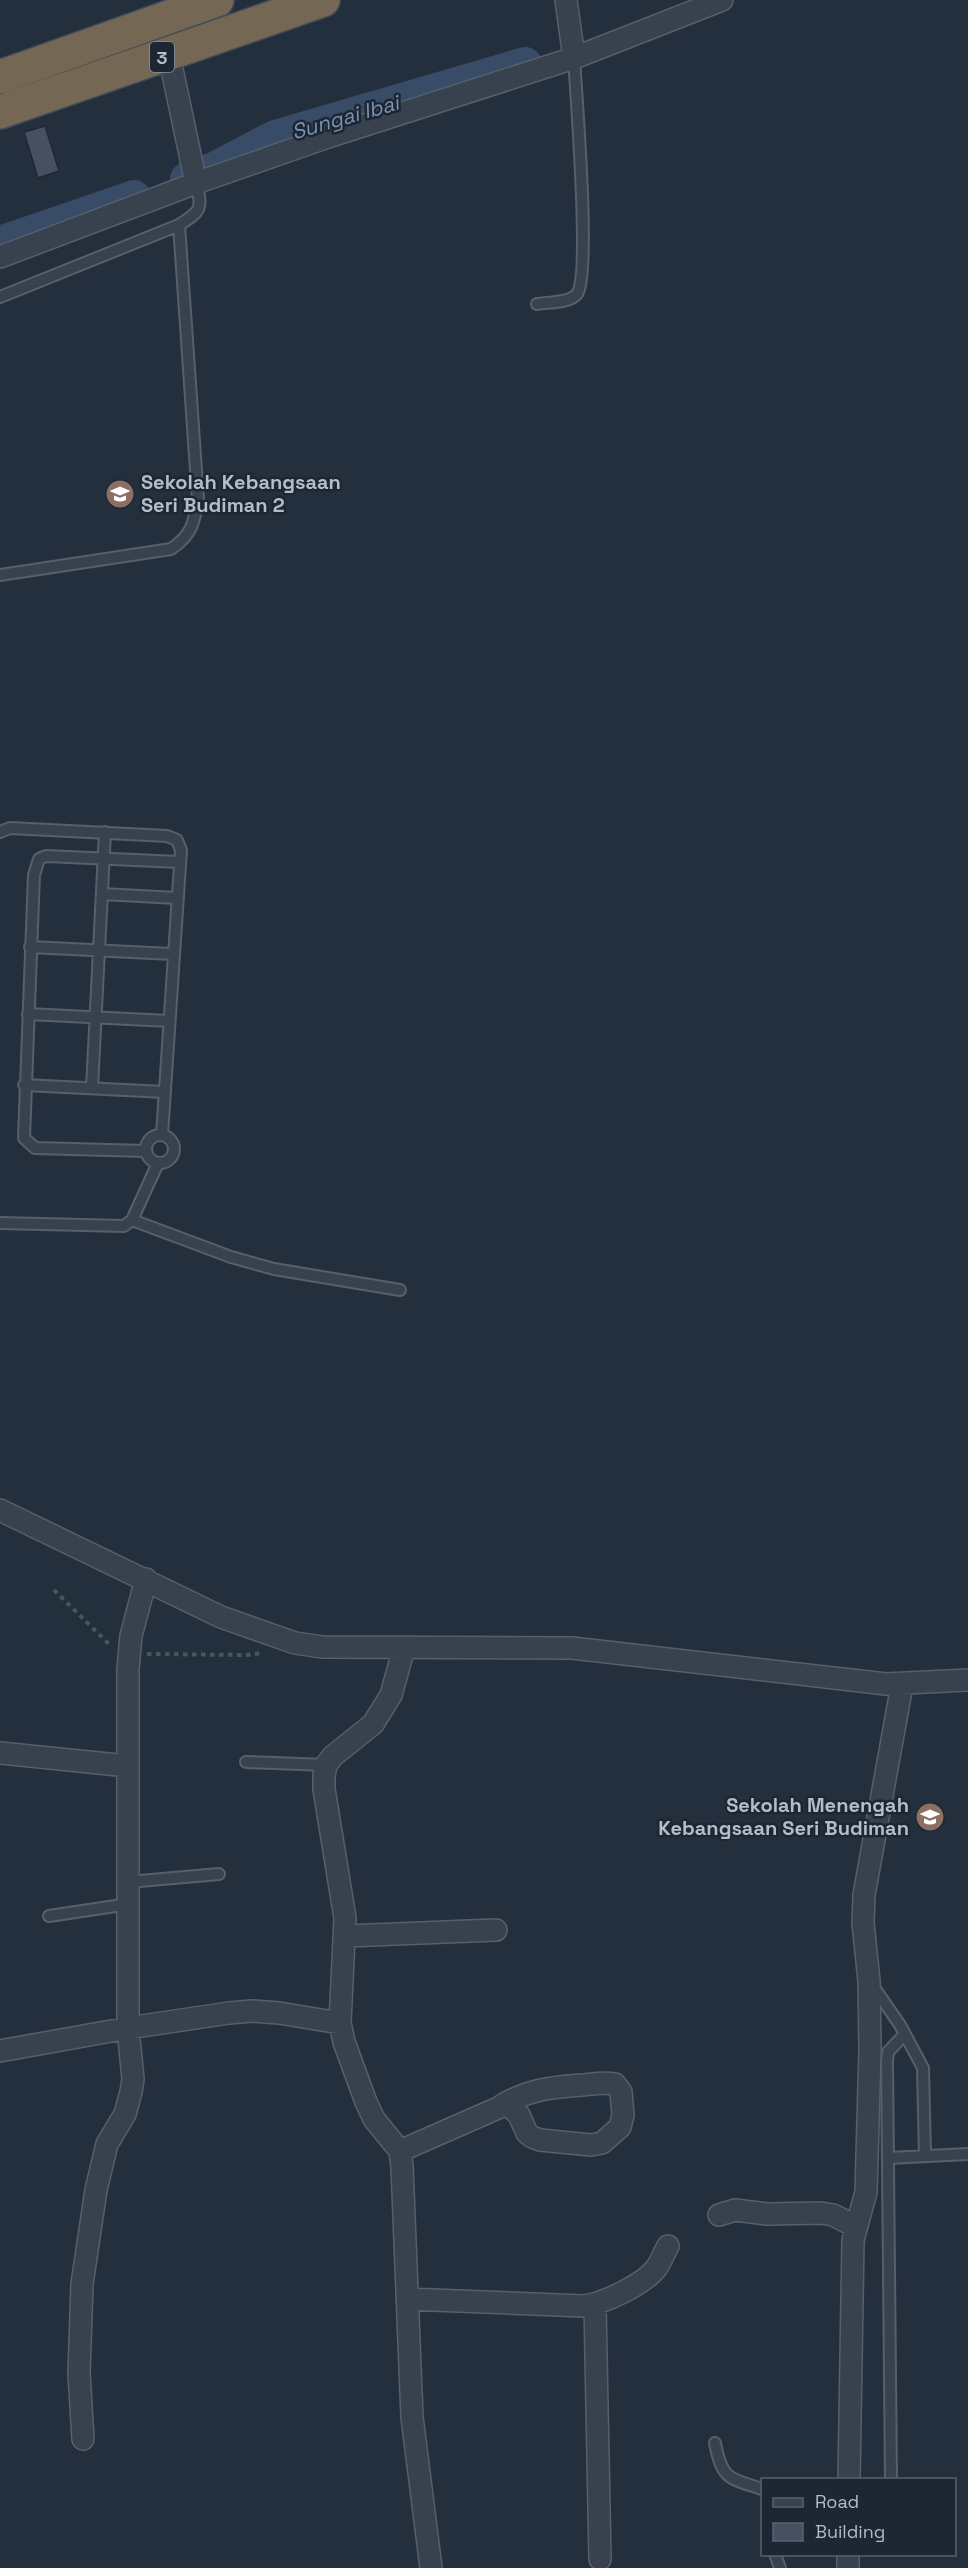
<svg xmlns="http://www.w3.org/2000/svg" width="968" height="2568" font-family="'Space Grotesk',sans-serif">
  <rect width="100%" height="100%" fill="#242f3e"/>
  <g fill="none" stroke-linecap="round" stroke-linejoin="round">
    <path stroke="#394c67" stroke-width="34" d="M187,179L214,169L275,137L525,64
      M0,243L134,197"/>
  </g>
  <path fill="#455162" stroke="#1f2835" stroke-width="1.5" d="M45,126L59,171L38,178L24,132Z"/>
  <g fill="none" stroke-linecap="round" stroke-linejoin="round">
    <g stroke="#565f6c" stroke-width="14">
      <path id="lane" d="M0,297L179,225C201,211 203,209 196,183
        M537,304C549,302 570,303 577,294C591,275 576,93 574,58
        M0,575L171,549C192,535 194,523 198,499L179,225
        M0,832L10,828L167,836L177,840L181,850L162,1135
        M102,894L177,898
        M30,947L172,954
        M28,1014L169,1021
        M24,1085L165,1092
        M92,1088L105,832
        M146 1149a14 14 0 1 1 28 0a14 14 0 1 1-28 0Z
        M146,1151L35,1148L24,1138L34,875L39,859L46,856L179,862
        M132,1220L231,1257L274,1269L400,1290
        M0,1223L124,1226L132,1220L158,1163
        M246,1762L326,1765
        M128,1882L219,1874
        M49,1916L129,1904
        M873,1986L900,2025L923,2068L925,2156
        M889,2158L968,2154
        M715,2443C722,2480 729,2478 762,2489
        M891,2480L887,2061L888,2052L904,2035
        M775,2554L780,2568"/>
    </g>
    <g stroke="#565f6c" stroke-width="24">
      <path id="street" d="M574,58L722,0
        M196,183L331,136L574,58L566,0
        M0,257L196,183L169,55
        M0,1510L221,1617L295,1643L322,1647L572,1648L886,1684L968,1680
        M404,1648L391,1695L373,1724L333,1756L326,1765L324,1776V1789L345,1918L340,2023L344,2042L366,2102L374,2119L400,2151L402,2166L412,2417L431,2568
        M0,1753L128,1766
        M346,1936L496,1930
        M0,2051L128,2028L229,2013L252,2011L279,2013L340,2023
        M400,2151L498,2108C525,2090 551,2087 582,2085C593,2084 604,2082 615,2084L621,2092L623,2115L620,2127L602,2143L591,2145L540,2140L532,2137L527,2133L519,2115L506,2103
        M719,2215L735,2210L767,2214L821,2213L833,2215L855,2226
        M407,2299L583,2306C603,2304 645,2284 657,2267C661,2261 664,2253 668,2246
        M595,2305L600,2559
        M83,2439L79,2373L82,2284L96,2190L107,2144L125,2114L131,2092L133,2079L128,2028V1669L131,1636L146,1579
        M849,2480L853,2240L866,2192L870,2050L869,1981L863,1923L864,1895L902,1685
        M848,2568V2554"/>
    </g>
    <g stroke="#434c59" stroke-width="36">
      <path id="highway" d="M0,77L217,0
        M0,112L323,0"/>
    </g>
    <path stroke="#44595c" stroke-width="4" stroke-dasharray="4.5 4.5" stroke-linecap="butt" d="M54,1590L111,1646
      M147,1654L247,1655L262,1653"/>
    <use href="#lane" stroke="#38414e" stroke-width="10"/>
    <use href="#street" stroke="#38414e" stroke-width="21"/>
    <use href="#highway" stroke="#746855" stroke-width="33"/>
  </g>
  <defs>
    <g id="school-disc" transform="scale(1.5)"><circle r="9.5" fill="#8d6e63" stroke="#1d2633"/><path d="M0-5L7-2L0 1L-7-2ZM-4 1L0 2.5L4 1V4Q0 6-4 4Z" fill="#fff"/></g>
  </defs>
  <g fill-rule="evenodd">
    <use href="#school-disc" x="120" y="494"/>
    <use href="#school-disc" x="930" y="1817"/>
  </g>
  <g text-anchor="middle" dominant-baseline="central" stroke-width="5" stroke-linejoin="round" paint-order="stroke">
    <rect fill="#1d2633" stroke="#878f9c" stroke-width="1.5" x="150" y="42" width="24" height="30" rx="4.5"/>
    <g font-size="18" font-weight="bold" fill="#b4bcc9">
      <text x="162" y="57">3</text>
    </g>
    <g font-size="20" font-weight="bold" fill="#b4bcc9" stroke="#1d2633" text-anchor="start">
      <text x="141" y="482">Sekolah Kebangsaan<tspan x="141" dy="23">Seri Budiman 2</tspan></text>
      <text x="909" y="1805" text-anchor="end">Sekolah Menengah<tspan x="909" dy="23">Kebangsaan Seri Budiman</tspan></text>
    </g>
    <g font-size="21" font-style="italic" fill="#7c92b1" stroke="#1d2633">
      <text transform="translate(345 117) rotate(-16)">Sungai Ibai</text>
    </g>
  </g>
  <rect x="761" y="2478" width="195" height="78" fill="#1d2633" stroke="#59626f" stroke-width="1.5"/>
  <rect x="773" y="2498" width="30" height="9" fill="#38414e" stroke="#59626f" stroke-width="1.5"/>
  <text x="815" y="2508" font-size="18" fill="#b4bcc9">Road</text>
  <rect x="773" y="2523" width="30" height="18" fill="#455162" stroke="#59626f" stroke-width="1.5"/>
  <text x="815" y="2538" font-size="18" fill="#b4bcc9">Building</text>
</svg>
